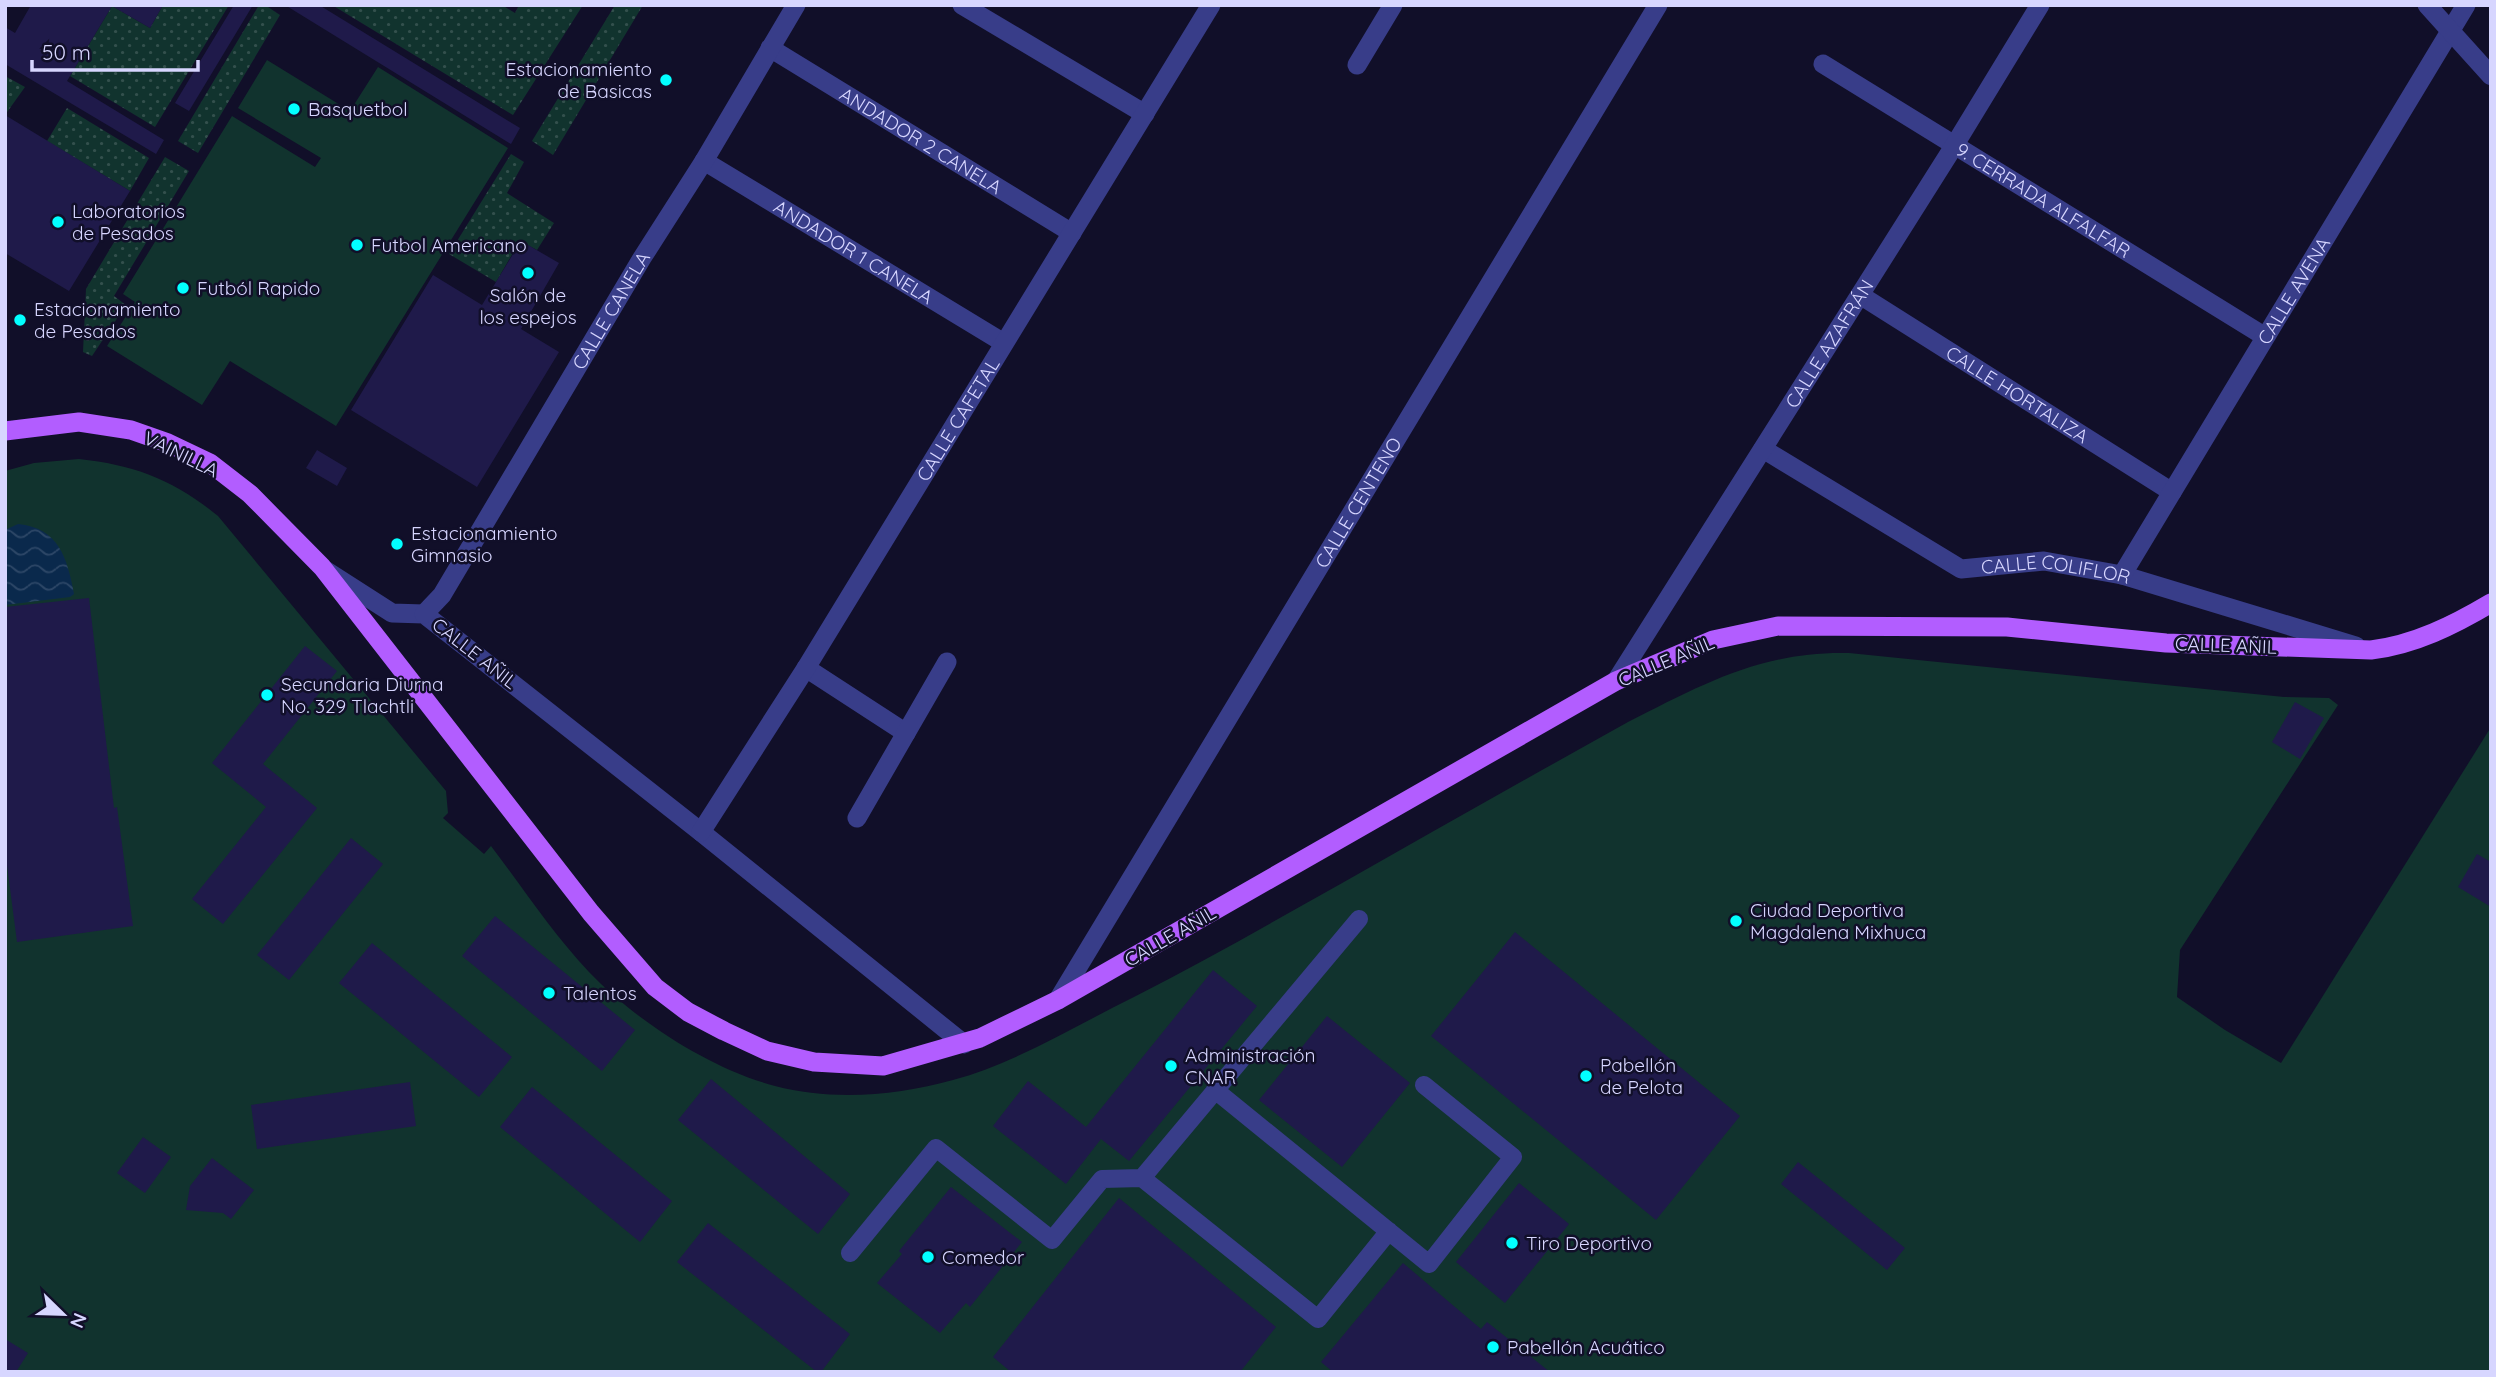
<svg xmlns="http://www.w3.org/2000/svg" width="2496" height="1377" font-family="Quicksand,sans-serif">
  <defs>
    <pattern id="grass-dots" width="8" height="8" patternUnits="userSpaceOnUse" patternTransform="scale(1.75)"><rect width="8" height="8" fill="#11332e"/><path d="M2 2h.1M6 6h.1" fill="none" stroke="#33504d" stroke-width="1.8" stroke-linecap="round"/></pattern>
    <pattern id="water-waves" width="16" height="10" patternUnits="userSpaceOnUse" patternTransform="scale(1.75)"><rect width="16" height="10" fill="#0a294c"/><path d="M0 5q4-4 8 0t8 0" fill="none" stroke="#2d4767"/></pattern>
  </defs>
  <rect width="100%" height="100%" fill="#110f29"/>
  <path fill="url(#grass-dots)" d="M163,5H229L155,127L70,76L112,6L150,28Z
    M259,5H265L280,15L198,153L178,141Z
    M332,5H502L515,13L519,5H583L513,115Z
    M615,5H643L553,155L532,141Z
    M5,76L25,87L5,115Z
    M67,108L149,158L130,191L47,141Z
    M511,154L524,162L507,193L554,223L537,250L520,241L496,282L449,254Z
    M165,157L189,171L114,296L126,305L92,356L83,352L86,289Z"/>
  <path fill="#11332e" d="M267,60L350,111L378,67L508,148L336,426L230,361L202,405L107,346L135,302L123,294L232,116L315,167L321,158L238,108Z
    M79,459C135,465 174,480 218,516L446,791L448,813L443,818L484,854L491,846C523,888 553,934 589,972C635,1020 710,1069 775,1086C832,1101 896,1096 953,1080C1016,1063 1075,1026 1134,997C1205,961 1274,921 1344,882C1439,828 1533,775 1628,722C1703,684 1762,651 1849,653L2284,697L2329,698L2338,705L2180,950L2177,997L2225,1030L2281,1063L2491,727V1372H5V471L34,463Z"/>
  <path fill="url(#water-waves)" d="M18,524C59,528 67,558 74,594L70,597L5,605V530Z"/>
  <path fill="#1f1a4a" d="M31,5H163L150,28L112,6L67,81L164,140L156,154L5,64V27L15,33Z
    M234,5H253L189,111L175,103Z
    M285,5H319L520,128L511,144Z
    M5,115L130,191L69,291L5,253Z
    M521,241L559,263L521,329L559,352L477,487L351,410L433,275L482,305Z
    M317,450L347,468L337,486L306,468Z
    M89,598L114,808L117,807L133,926L17,942L5,850V607Z
    M305,646L337,671L263,764L317,808L223,924L192,899L266,807L212,763Z
    M2295,702L2324,718L2300,759L2272,742Z
    M351,838L383,864L289,980L257,955Z
    M2477,854L2491,862V907L2458,887Z
    M495,916L635,1030L602,1071L462,956Z
    M1515,932L1740,1116L1656,1220L1431,1036Z
    M372,943L512,1057L479,1097L339,983Z
    M1213,970L1257,1006L1129,1161L1101,1139L1066,1184L993,1126L1028,1081L1086,1127Z
    M1327,1016L1410,1083L1342,1167L1259,1100Z
    M711,1079L850,1194L818,1234L678,1120Z
    M410,1082L416,1126L257,1149L251,1105Z
    M532,1087L672,1201L640,1242L500,1127Z
    M143,1137L171,1157L145,1193L117,1173Z
    M212,1158L254,1190L231,1219L223,1213L186,1210L190,1186Z
    M1798,1162L1905,1248L1887,1270L1781,1184Z
    M1519,1183L1569,1224L1505,1303L1456,1262Z
    M951,1187L1022,1242L970,1307L966,1303L940,1333L877,1283L902,1254L899,1251Z
    M1119,1198L1276,1327L1240,1372H1011L993,1357Z
    M708,1223L850,1334L821,1372H817L677,1262Z
    M1403,1263L1481,1329L1487,1322L1550,1372H1333L1321,1362Z
    M5,1339L28,1353L16,1372H5Z"/>
  <g fill="none" stroke-linecap="round" stroke-linejoin="round">
    <path stroke="#383d89" stroke-width="18" d="M1215,1090L1429,1264L1513,1157L1424,1085
      M1142,1178L1318,1319L1389,1231
      M850,1253L936,1148L1052,1240L1102,1179L1142,1178L1359,919"/>
    <g stroke="#383d89" stroke-width="19">
      <path d="M962,5L1145,114"/>
      <path id="s1" d="M770,48L1072,233"/>
      <path id="s2" d="M1823,64L2264,336"/>
      <path d="M1357,65L1393,5"/>
      <path id="s3" d="M704,161L1004,343"/>
      <path id="s4" d="M1860,295L2172,492"/>
      <path id="s5" d="M1763,449L1961,569L2044,561L2122,575L2356,646"/>
      <path d="M325,570L392,613L424,614L701,832L964,1044"/>
      <path id="s6" d="M2122,575L2466,5"/>
      <path id="s7" d="M424,614L442,595L642,258L704,161L796,5"/>
      <path d="M806,668L906,733"/>
      <path id="s8" d="M1616,681L1954,146L2040,5"/>
      <path d="M857,818L947,662"/>
      <path id="s9" d="M701,832L806,668L1211,5"/>
      <path id="s10" d="M1058,1000L1658,5"/>
    </g>
    <path stroke="#383d89" stroke-width="19" d="M2427,5L2491,76"/>
    <path stroke="#b25dff" stroke-width="19" d="M5,431L79,422L131,430L168,443L210,463L250,494L322,567L591,913L655,987L688,1012L724,1031L767,1051L814,1062L883,1066L980,1038L1058,1000L1616,681L1713,640L1778,626L2007,627L2166,643L2371,650C2414,645 2454,625 2491,603"/>
  </g>
  <g fill="#02ffff" stroke="#110f29" stroke-width="2.5">
    <circle cx="666" cy="80" r="7"/>
    <circle cx="294" cy="109" r="7"/>
    <circle cx="58" cy="222" r="7"/>
    <circle cx="357" cy="245" r="7"/>
    <circle cx="528" cy="273" r="7"/>
    <circle cx="183" cy="288" r="7"/>
    <circle cx="20" cy="320" r="7"/>
    <circle cx="397" cy="544" r="7"/>
    <circle cx="267" cy="695" r="7"/>
    <circle cx="1736" cy="921" r="7"/>
    <circle cx="549" cy="993" r="7"/>
    <circle cx="1171" cy="1066" r="7"/>
    <circle cx="1586" cy="1076" r="7"/>
    <circle cx="1512" cy="1243" r="7"/>
    <circle cx="928" cy="1257" r="7"/>
    <circle cx="1493" cy="1347" r="7"/>
  </g>
  <g text-anchor="middle" dominant-baseline="central" stroke-width="5" stroke-linejoin="round" paint-order="stroke">
    <g font-size="19" fill="#d7d6ff" stroke="#110f29" text-anchor="start">
      <text x="652" y="69" text-anchor="end">Estacionamiento<tspan x="652" dy="22">de Basicas</tspan></text>
      <text x="308" y="109">Basquetbol</text>
      <text x="72" y="211">Laboratorios<tspan x="72" dy="22">de Pesados</tspan></text>
      <text x="371" y="245">Futbol Americano</text>
      <text x="197" y="288">Futból Rapido</text>
      <text x="528" y="295" text-anchor="middle">Salón de<tspan x="528" dy="22">los espejos</tspan></text>
      <text x="34" y="309">Estacionamiento<tspan x="34" dy="22">de Pesados</tspan></text>
      <text x="411" y="533">Estacionamiento<tspan x="411" dy="22">Gimnasio</tspan></text>
      <text x="281" y="684">Secundaria Diurna<tspan x="281" dy="22">No. 329 Tlachtli</tspan></text>
      <text x="1750" y="910">Ciudad Deportiva<tspan x="1750" dy="22">Magdalena Mixhuca</tspan></text>
      <text x="563" y="993">Talentos</text>
      <text x="1185" y="1055">Administración<tspan x="1185" dy="22">CNAR</tspan></text>
      <text x="1600" y="1065">Pabellón<tspan x="1600" dy="22">de Pelota</tspan></text>
      <text x="1526" y="1243">Tiro Deportivo</text>
      <text x="942" y="1257">Comedor</text>
      <text x="1507" y="1347">Pabellón Acuático</text>
    </g>
    <g font-size="19" fill="#d7d6ff" stroke="#110f29">
      <text stroke="none"><textPath href="#s1" startOffset="177">ANDADOR 2 CANELA</textPath></text>
      <text stroke="none"><textPath href="#s2" startOffset="259">9. CERRADA ALFALFAR</textPath></text>
      <text stroke="none"><textPath href="#s3" startOffset="175">ANDADOR 1 CANELA</textPath></text>
      <text stroke="none"><textPath href="#s6" startOffset="332">CALLE AVENA</textPath></text>
      <text stroke="none"><textPath href="#s7" startOffset="357">CALLE CANELA</textPath></text>
      <text stroke="none"><textPath href="#s8" startOffset="399">CALLE AZAFRÁN</textPath></text>
      <text stroke="none"><textPath href="#s4" startOffset="186">CALLE HORTALIZA</textPath></text>
      <text stroke="none"><textPath href="#s9" startOffset="486">CALLE CAFETAL</textPath></text>
      <text transform="translate(181 454) rotate(26)">VAINILLA</text>
      <text stroke="none"><textPath href="#s10" startOffset="581">CALLE CENTENO</textPath></text>
      <text stroke="none"><textPath href="#s5" startOffset="327">CALLE COLIFLOR</textPath></text>
      <text transform="translate(2226 645) rotate(2)">CALLE AÑIL</text>
      <text transform="translate(475 653) rotate(38)">CALLE AÑIL</text>
      <text transform="translate(1666 661) rotate(-23)">CALLE AÑIL</text>
      <text transform="translate(1170 936) rotate(-30)">CALLE AÑIL</text>
    </g>
  </g>
  <rect width="2496" height="1377" fill="none" stroke="#d7d6ff" stroke-width="14"/>
  <g transform="translate(63 1314) rotate(113)" stroke="#110f29" stroke-width="5" paint-order="stroke">
  <path d="M0-5L12 26L0 18L-12 26Z" fill="#d7d6ff"/>
  <text y="-10" font-size="19" font-weight="bold" text-anchor="middle" fill="#d7d6ff">N</text>
  </g>
  <path d="M32 60v10h166v-10" fill="none" stroke="#d7d6ff" stroke-width="3.5"/>
  <text x="42" y="60" font-size="21" fill="#d7d6ff" stroke="#110f29" stroke-width="5" paint-order="stroke">50 m</text>
</svg>
